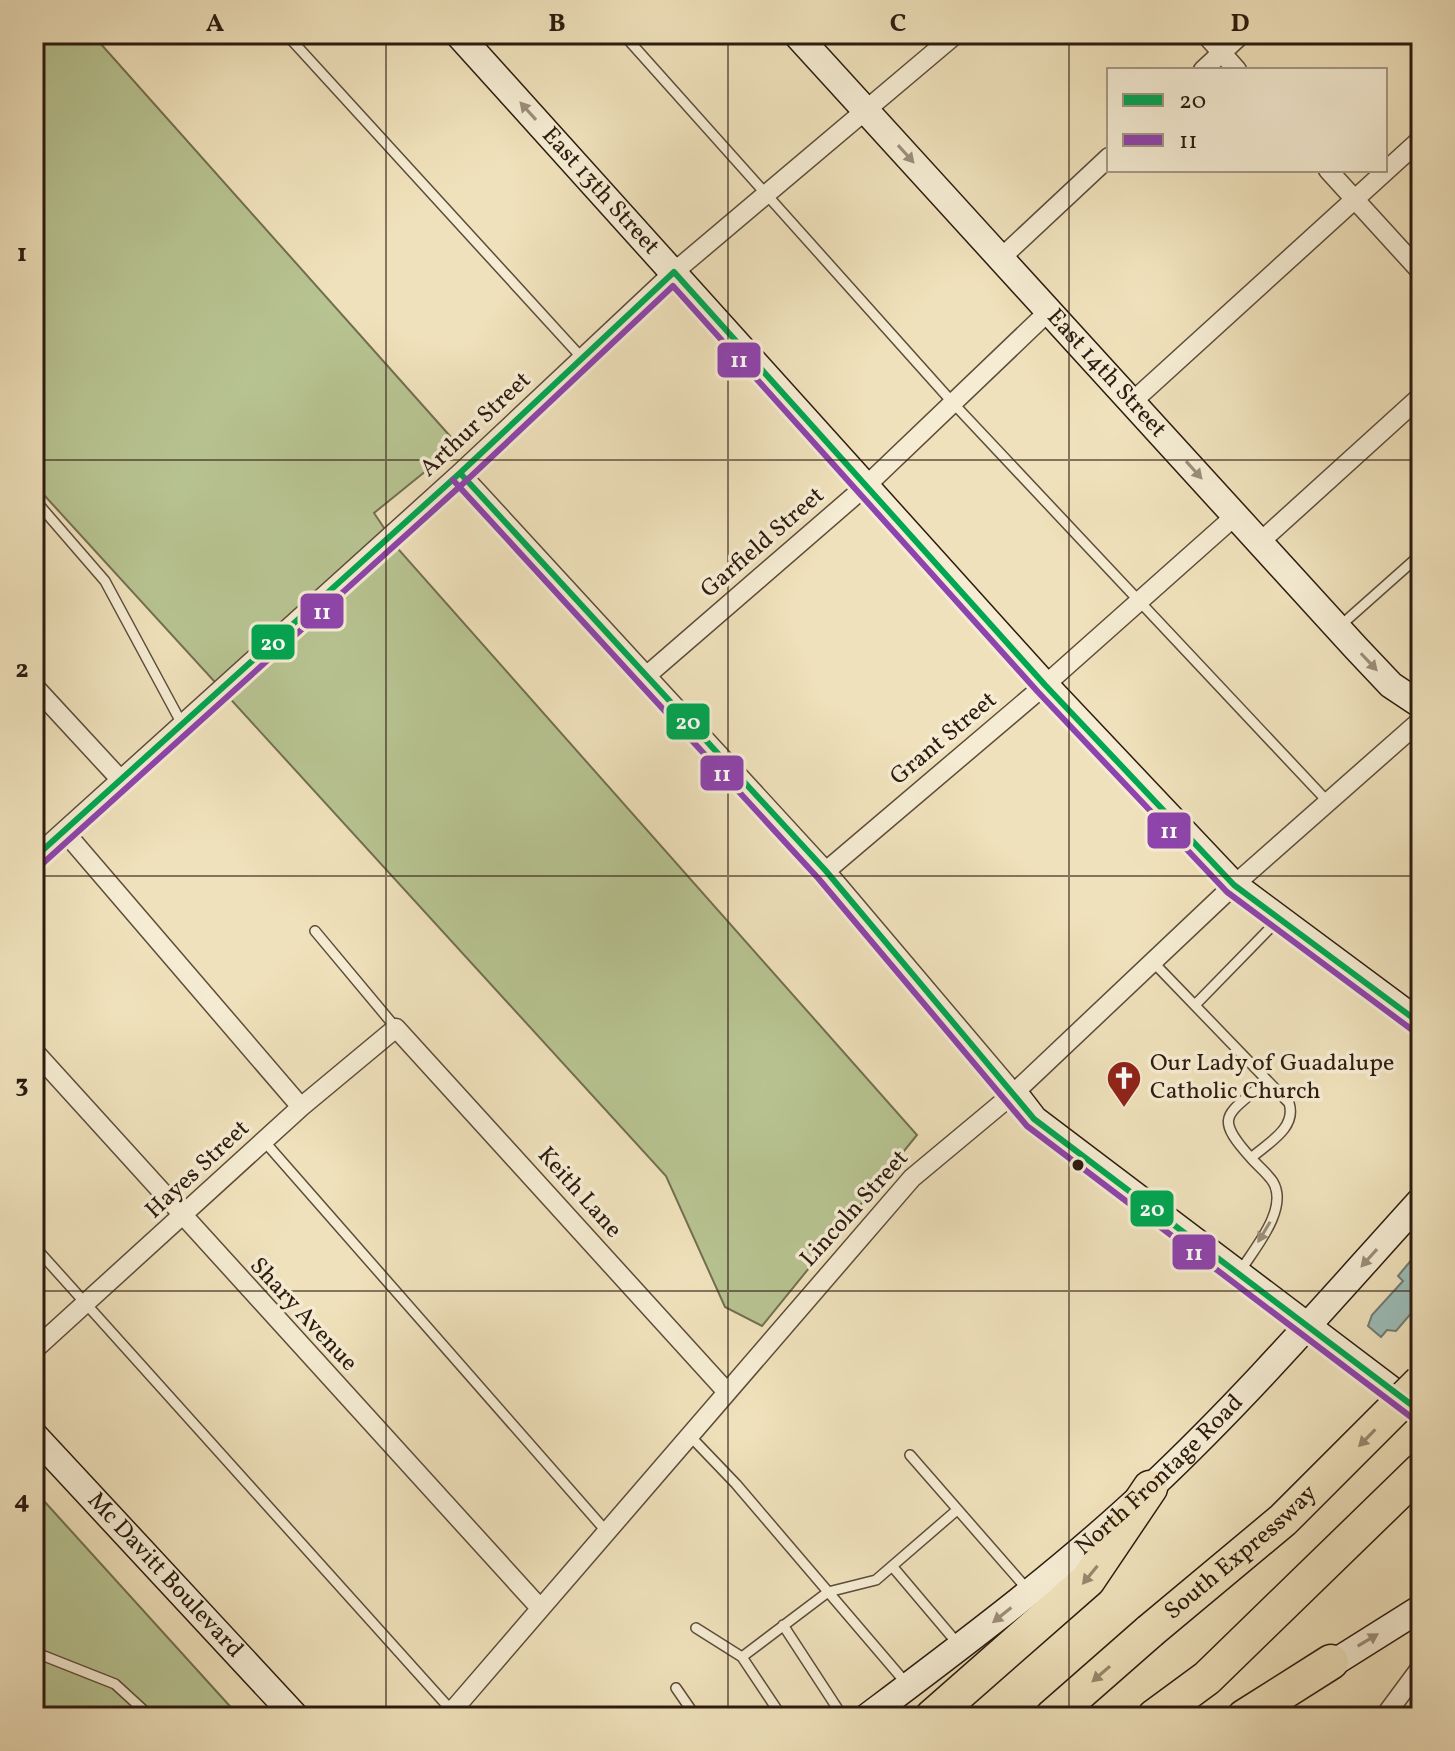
<svg xmlns="http://www.w3.org/2000/svg" width="1455" height="1751" font-family="Vollkorn,serif">
  <rect width="100%" height="100%" fill="#efe1bb"/>
  <filter id="stains"><feTurbulence type="fractalNoise" baseFrequency=".0025" numOctaves="4"/><feColorMatrix values="0 0 0 0 .2 0 0 0 0 .09 0 0 0 0 .02 0 0 0 .5 -.17"/></filter>
  <radialGradient id="worn" r=".72"><stop offset=".6" stop-color="#630" stop-opacity="0"/><stop offset="1" stop-color="#630" stop-opacity=".3"/></radialGradient>
  <path fill="#b7c391" stroke="#726f50" stroke-width="2" d="M34,34H92L458,445L374,513L399,550L917,1135L762,1326L725,1307L666,1176L34,484Z
    M34,1490L227,1703L240,1717H34Z"/>
  <path fill="#9bbcb7" stroke="#6f7c74" stroke-width="2" d="M1421,1256V1302L1396,1331L1387,1330L1381,1337L1368,1326L1372,1315L1403,1281L1398,1276L1413,1258Z"/>
  <g fill="none" stroke-linecap="round" stroke-linejoin="round">
    <g stroke="#5d4c3a" stroke-width="12">
      <path id="lane" d="M286,34L582,358
        M623,34L953,403L1328,802
        M34,499L105,581L182,724
        M1340,626L1421,554
        M315,931L396,1028
        M1153,962L1289,1103C1297,1128 1268,1143 1251,1158C1258,1166 1268,1174 1273,1182C1289,1209 1254,1249 1241,1270
        M1195,1005L1277,921
        M264,1141L606,1531
        M1251,1158C1211,1114 1229,1115 1267,1080
        M34,1246L452,1711
        M690,1436L736,1484L906,1683
        M910,1455L1027,1589
        M892,1566L958,1644
        M783,1625L843,1717
        M696,1628L742,1657
        M34,1652L115,1684L151,1717
        M676,1688L696,1717
        M637,1717H640
        M782,1717L742,1657L828,1592L876,1580L957,1510"/>
    </g>
    <g stroke="#5d4c3a" stroke-width="21">
      <path id="street" d="M1205,34L1237,70
        M1203,70L1242,34
        M1328,170L1421,272
        M1001,258L1109,157
        M1132,402L1421,139
        M460,473L826,871L1014,1093
        M1260,542L1421,396
        M645,677L868,484L1049,311
        M34,686L119,778
        M64,831L301,1107
        M34,858L460,473L674,272L956,34
        M826,871L1045,685L1235,516
        M34,1051L540,1608
        M34,1350L301,1107L396,1028L726,1391
        M447,1717L912,1178L1014,1093L1234,885L1421,720
        M1384,1717L1421,1667"/>
    </g>
    <g stroke="#2c1b0f" stroke-width="29">
      <g id="secondary">
        <path id="s1" d="M458,34L1045,685L1234,885L1421,1024"/>
        <path id="s2" d="M796,34L1356,648L1391,685L1421,705"/>
        <path d="M1014,1093L1034,1119L1421,1412"/>
        <path id="s3" d="M34,1435L296,1717"/>
        <path d="M1316,1674L1421,1608"/>
        <path id="s4" d="M867,1717C964,1644 1062,1571 1150,1488C1246,1398 1333,1297 1421,1200"/>
      </g>
    </g>
    <g stroke="#2c1b0f" stroke-width="37">
      <path id="highway" d="M932,1717L1088,1580L1150,1488
        M1052,1717L1150,1631
        M1154,1717L1207,1678L1421,1470
        M1244,1717L1331,1662"/>
    </g>
    <use href="#lane" stroke="#f5ecd3" stroke-width="9"/>
    <use href="#street" stroke="#f5ecd3" stroke-width="18"/>
    <use href="#secondary" stroke="#f5ecd3" stroke-width="26"/>
    <use href="#highway" stroke="#efe1bb" stroke-width="34"/>
    <g stroke="#2c1b0f" stroke-width="37" stroke-linecap="butt">
      <g id="highway-bridge">
        <path id="s5" d="M1150,1631L1283,1520L1421,1382"/>
      </g>
    </g>
    <use href="#highway-bridge" stroke="#efe1bb" stroke-width="34"/>
    <g stroke="#f5ecd3" stroke-width="12">
      <path id="bus-1" d="M460,473L826,871L1034,1119L1421,1412
        M34,858L460,473L674,272L1045,685L1234,885L1421,1024"/>
    </g>
    <g stroke="#f5ecd3" stroke-width="12">
      <path id="bus-2" d="M453,480L818,878L1027,1126L1415,1420
        M41,865L467,480L673,286L1038,692L1227,892L1415,1032"/>
    </g>
    <use href="#bus-1" stroke="#00a651" stroke-width="6"/>
    <use href="#bus-2" stroke="#8e44ad" stroke-width="6"/>
  </g>
  <defs><path id="oneway-solid" d="M-6-.8H1V-3.2L6.5 0L1 3.2V.8H-6Z" transform="scale(2)"/></defs>
  <g fill="#9b8e7b">
    <use href="#oneway-solid" transform="translate(528 111) rotate(-132)"/>
    <use href="#oneway-solid" transform="translate(906 154) rotate(48)"/>
    <use href="#oneway-solid" transform="translate(1194 470) rotate(48)"/>
    <use href="#oneway-solid" transform="translate(1369 662) rotate(47)"/>
    <use href="#oneway-solid" transform="translate(1264 1232) rotate(121)"/>
    <use href="#oneway-solid" transform="translate(1369 1258) rotate(132)"/>
    <use href="#oneway-solid" transform="translate(1002 1615) rotate(141)"/>
    <use href="#oneway-solid" transform="translate(1368 1640) rotate(-31)"/>
  </g>
  <g fill="#97886e">
    <use href="#oneway-solid" transform="translate(1367 1438) rotate(134)"/>
    <use href="#oneway-solid" transform="translate(1090 1575) rotate(129)"/>
    <use href="#oneway-solid" transform="translate(1101 1674) rotate(139)"/>
  </g>
  <path fill="none" stroke="#2c1b0f" stroke-width="2" stroke-opacity="0.55" d="M386,34V1717M728,34V1717M1069,34V1717M34,460H1421M34,876H1421M34,1291H1421"/>
  <defs>
    <g id="church-pin" transform="scale(1.8)"><path d="M0 17L-7.5 6A9.5 9.5 0 1 1 7.5 6Z" fill="#8f2418" stroke="#f5ecd3"/><path d="M-1.2-6h2.4v3.5h3.3v2.4h-3.3V6h-2.4V-.1h-3.3v-2.4h3.3Z" fill="#fff"/></g>
  </defs>
  <g fill-rule="evenodd">
    <use href="#church-pin" x="1124" y="1078"/>
  </g>
  <circle fill="#2c1b0f" stroke="#f5ecd3" stroke-width="3" cx="1078" cy="1165" r="7"/>
  <g text-anchor="middle" dominant-baseline="central" stroke-width="7" stroke-linejoin="round" paint-order="stroke">
    <g font-size="24" fill="#2c1b0f" stroke="#f5ecd3">
      <text stroke="none"><textPath href="#s1" startOffset="212">East 13th Street</textPath></text>
      <text stroke="none"><textPath href="#s2" startOffset="460">East 14th Street</textPath></text>
      <text transform="translate(476 425) rotate(-43)">Arthur Street</text>
      <text transform="translate(763 543) rotate(-41)">Garfield Street</text>
      <text transform="translate(944 739) rotate(-40)">Grant Street</text>
      <text transform="translate(198 1170) rotate(-43)">Hayes Street</text>
      <text transform="translate(579 1193) rotate(48)">Keith Lane</text>
      <text transform="translate(855 1209) rotate(-48)">Lincoln Street</text>
      <text transform="translate(303 1315) rotate(47)">Shary Avenue</text>
      <text stroke="none"><textPath href="#s4" startOffset="380">North Frontage Road</textPath></text>
      <text stroke="none"><textPath href="#s5" startOffset="120">South Expressway</textPath></text>
      <text stroke="none"><textPath href="#s3" startOffset="192">Mc Davitt Boulevard</textPath></text>
    </g>
    <g font-size="24" fill="#2c1b0f" stroke="#f5ecd3" text-anchor="start">
      <text x="1150" y="1064">Our Lady of Guadalupe<tspan x="1150" dy="28">Catholic Church</tspan></text>
    </g>
  </g>
  <g stroke="#f5ecd3" stroke-width="3">
    <rect x="716" y="341" width="46" height="38" rx="8" fill="#8e44ad"/>
    <rect x="299" y="592" width="46" height="38" rx="8" fill="#8e44ad"/>
    <rect x="250" y="623" width="46" height="38" rx="8" fill="#00a651"/>
    <rect x="665" y="702" width="46" height="39" rx="8" fill="#00a651"/>
    <rect x="699" y="754" width="46" height="38" rx="8" fill="#8e44ad"/>
    <rect x="1146" y="811" width="46" height="39" rx="8" fill="#8e44ad"/>
    <rect x="1129" y="1189" width="46" height="39" rx="8" fill="#00a651"/>
    <rect x="1171" y="1233" width="46" height="38" rx="8" fill="#8e44ad"/>
  </g>
  <g font-size="22" text-anchor="middle" font-weight="bold" fill="#fff">
    <text x="739" y="367">11</text>
    <text x="322" y="619">11</text>
    <text x="273" y="650">20</text>
    <text x="688" y="729">20</text>
    <text x="722" y="781">11</text>
    <text x="1169" y="838">11</text>
    <text x="1152" y="1216">20</text>
    <text x="1194" y="1260">11</text>
  </g>
  <rect width="1455" height="1751" fill="none" stroke="#efe1bb" stroke-width="88"/>
  <rect x="1107" y="68" width="280" height="104" fill="#f5ecd3" stroke="#a59885" stroke-width="2"/>
  <rect x="1123" y="94" width="40" height="12" fill="#00a651" stroke="#a59885" stroke-width="2"/>
  <text x="1179" y="108" font-size="24" fill="#2c1b0f">20</text>
  <rect x="1123" y="134" width="40" height="12" fill="#8e44ad" stroke="#a59885" stroke-width="2"/>
  <text x="1179" y="148" font-size="24" fill="#2c1b0f">11</text>
  <rect x="44" y="44" width="1367" height="1663" fill="none" stroke="#2c1b0f" stroke-width="3"/>
  <g font-size="26" text-anchor="middle" font-weight="bold" fill="#2c1b0f">
    <text x="215" y="31">A</text>
    <text x="557" y="31">B</text>
    <text x="898" y="31">C</text>
    <text x="1240" y="31">D</text>
    <text x="22" y="261">1</text>
    <text x="22" y="677">2</text>
    <text x="22" y="1092">3</text>
    <text x="22" y="1508">4</text>
  </g>
  <rect width="100%" height="100%" filter="url(#stains)"/>
  <rect width="100%" height="100%" fill="url(#worn)"/>
</svg>
